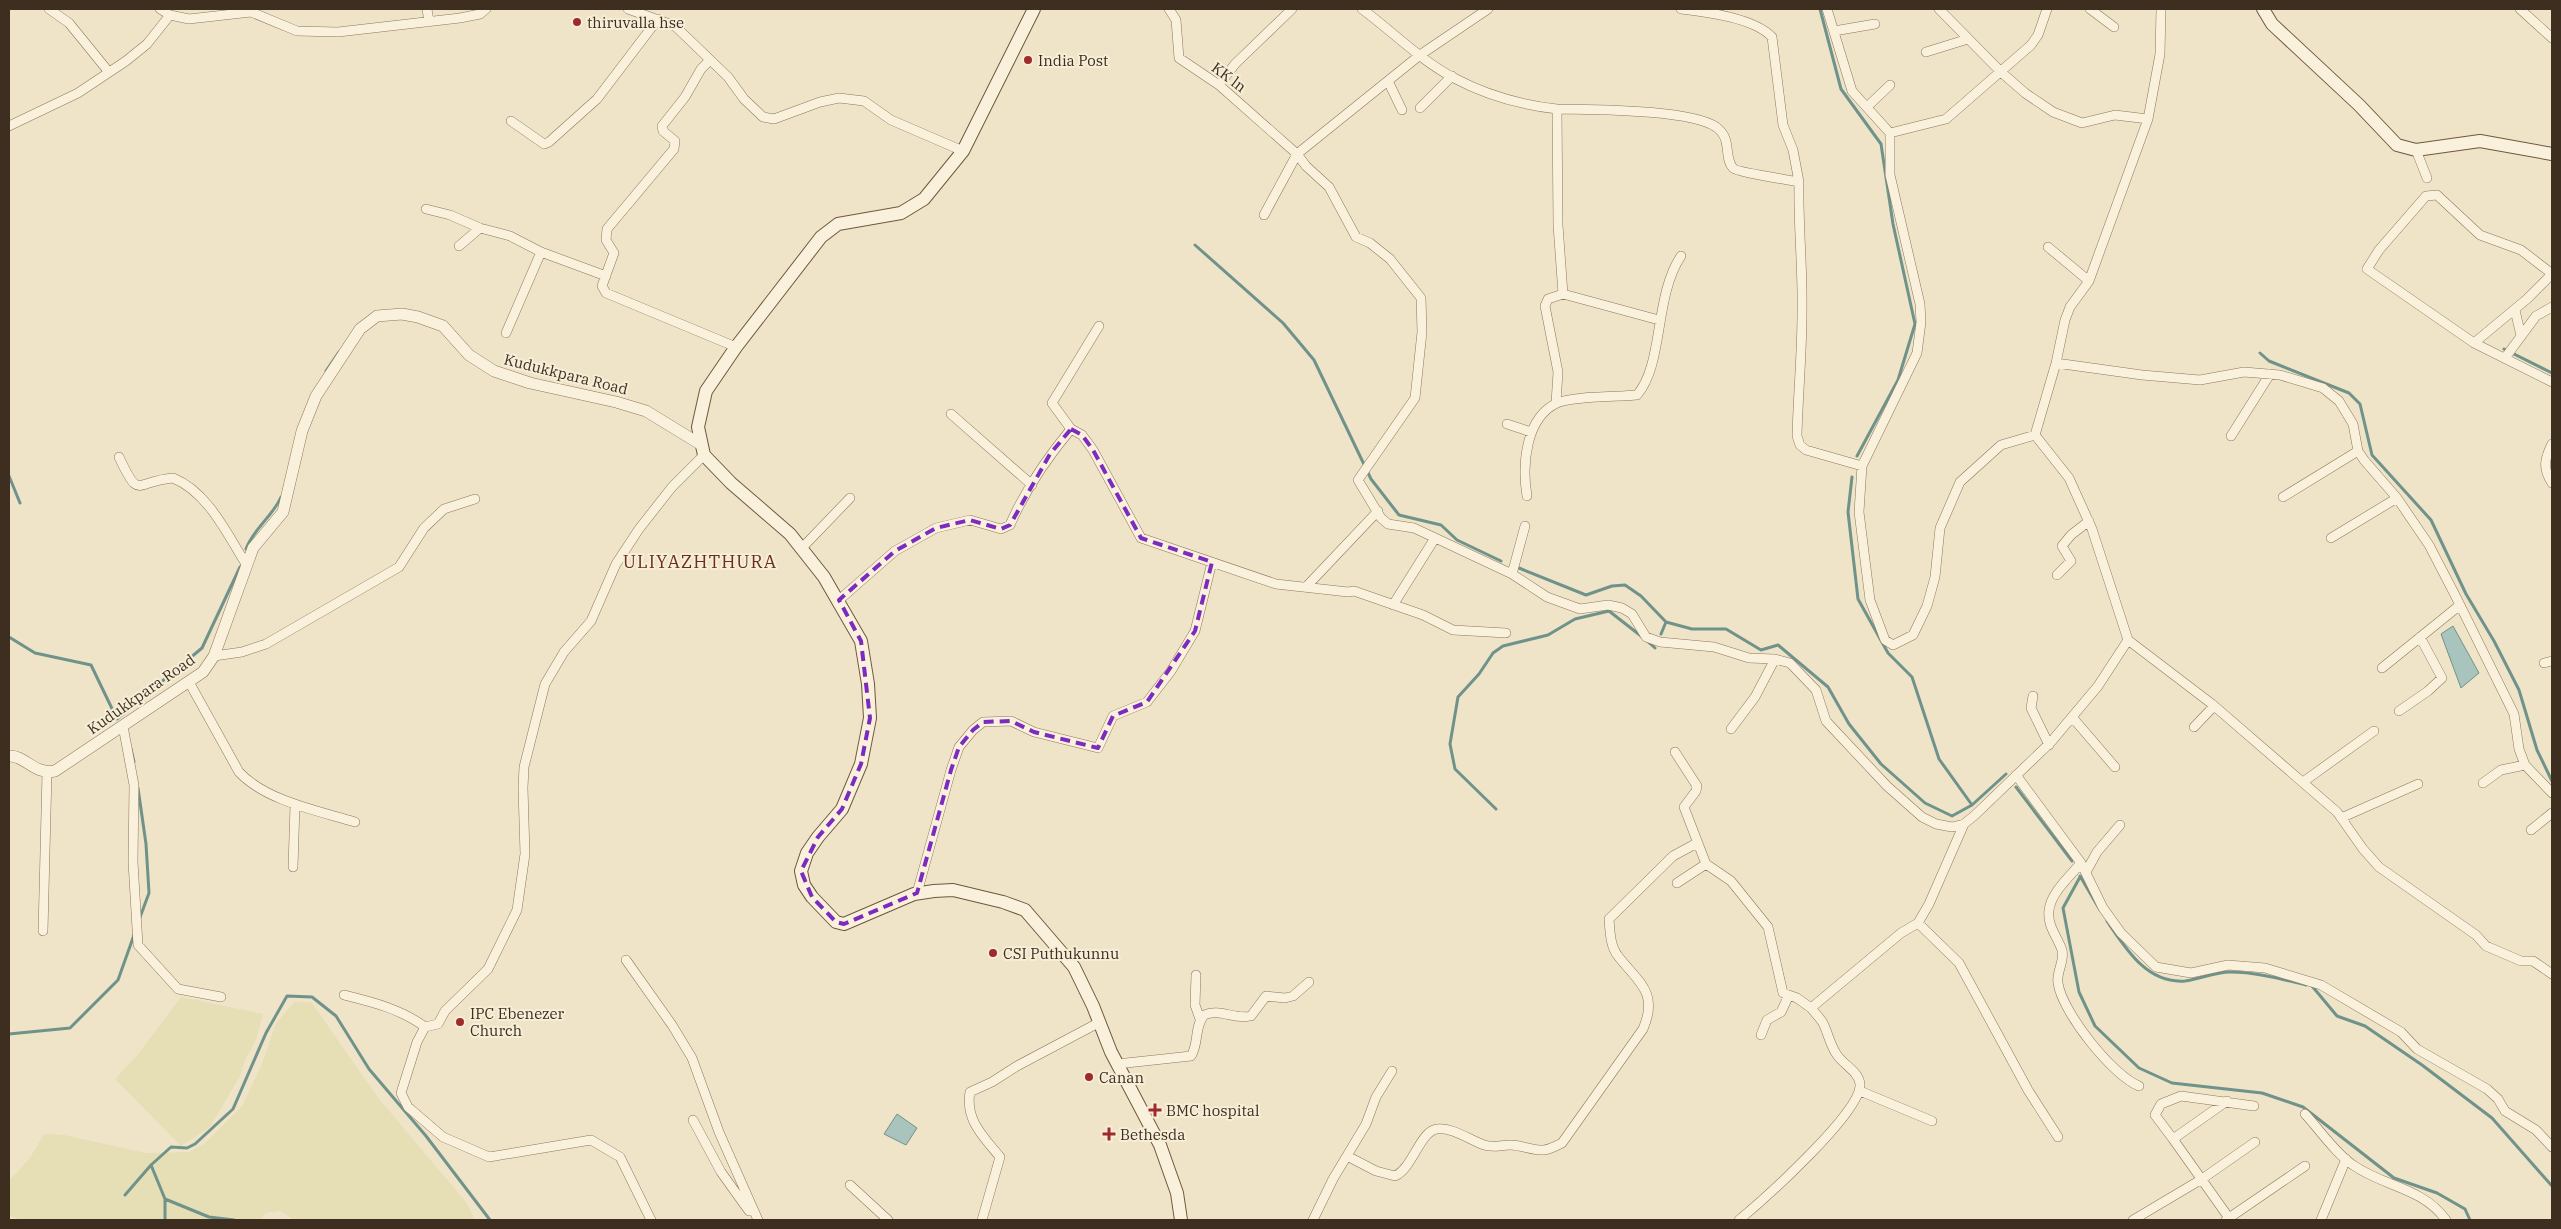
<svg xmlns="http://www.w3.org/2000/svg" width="2561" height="1229" font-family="'IBM Plex Serif',serif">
  <rect width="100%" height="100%" fill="#f0e4c8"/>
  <path fill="#e6deb5" d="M181,997L263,1014L256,1040L245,1060L240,1076L210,1127L181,1146L115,1079L139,1053Z
    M294,1002H311L380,1100L466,1202L475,1220H294L280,1211L266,1213L260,1220H19L9,1215V1181L30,1158L44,1134L64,1135L146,1153L189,1152L204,1144L242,1106L262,1064L276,1023Z"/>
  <path fill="#a9c4bc" stroke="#6f938a" d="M2453,626L2479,673L2461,688L2441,634Z
    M897,1114L917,1128L906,1145L884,1134Z"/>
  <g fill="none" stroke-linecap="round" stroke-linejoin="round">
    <path stroke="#6f938a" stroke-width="3" d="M1820,9L1841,89L1881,144L1893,224L1915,324L1898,380L1857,456
      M1195,245L1283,323L1314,360L1371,479L1399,515L1441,525L1457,540L1501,561
      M2504,349L2552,373
      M2260,353L2269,361L2349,393L2360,404L2372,455L2431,520L2466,594L2494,641L2519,690L2537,750L2552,781
      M326,371L339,352
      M9,476L20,503
      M1852,477L1848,512L1858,599L1888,653L1912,677L1939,759L1972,805
      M246,549C253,529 273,516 281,497
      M1519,568L1586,595L1612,586L1625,585L1641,596L1666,622L1692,629H1726L1761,650L1778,645L1828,687L1849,724L1881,764L1925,803L1952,816L1972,805L2006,774
      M1661,634L1666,622
      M9,637L35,653L91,665L117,719L202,648L240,567
      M1646,640L1655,648
      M131,749L134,762
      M2016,787L2072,861
      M138,788L146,844L149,893L139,920
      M1496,809L1455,769L1450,744L1458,697L1479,674L1493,653L1503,646L1548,635L1575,619L1609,611L1641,636
      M2080,876L2100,910
      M2080,877L2063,908L2079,992L2095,1026L2139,1068L2172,1083L2262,1093L2303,1107L2394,1178L2437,1193L2465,1209L2470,1220
      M2107,921C2126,949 2147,984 2185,981C2200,979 2215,972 2230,972C2255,972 2281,979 2306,985
      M2312,986L2337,1016L2365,1026L2422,1065L2492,1118L2552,1186
      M9,1034L70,1028L118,980L134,935
      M151,1165L165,1199L209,1217L234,1220
      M125,1195L151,1165L171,1147L187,1148L195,1144L233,1109L266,1033L287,996L312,997L336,1016L369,1069L426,1136L490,1220
      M165,1199V1220"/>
    <g stroke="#8d765c" stroke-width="10">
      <path id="minor" d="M49,9L69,23L108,71
        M160,9L170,15
        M427,9L429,22
        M628,9L675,26L728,77L744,99L763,117L774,119L820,102L839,98L864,101L891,120L963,151
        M1169,9L1176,20L1179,58L1219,85L1297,154L1306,166L1329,187L1356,237L1370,243L1390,259L1421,298L1422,332L1415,398L1358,480L1381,518L1388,524L1414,528L1512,574L1547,597L1580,609L1608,605L1622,608L1632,614L1646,637L1660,642L1714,647L1749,658L1775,659L1790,663L1816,690L1826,721L1887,786L1922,817L1936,824L1952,827L1964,824L1975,815L2051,742L2098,686L2128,640
        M1362,9C1392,31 1420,60 1454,78C1486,95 1521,105 1557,109
        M1681,9C1707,12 1754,18 1772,37L1783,125L1793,150L1799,182
        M1827,9L1852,91L1890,133V175L1920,304L1921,322L1917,353L1862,466L1859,512L1870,600L1885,640L1893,645L1913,635L1927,606L1935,577L1940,528L1960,482L2001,445L2035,435
        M1939,9L2001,72L2025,93L2053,112L2082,123L2115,115L2148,119
        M2090,9L2114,27
        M2161,9L2160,54L2148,119L2089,281L2070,307L2065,320L2056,363L2035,435L2069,478L2092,529L2128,640L2212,704L2337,812L2363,849L2379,867L2476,935L2486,946L2521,961H2533L2552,974
        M2520,9L2552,38
        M1834,31L1875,24
        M1926,52L1968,39
        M709,61L701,69L685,97L662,126L663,131L675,141L674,149L607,229L606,240L614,253L602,286L606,293L736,347
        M1388,81L1402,110
        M1219,85L1235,64L1292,9
        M1867,107L1890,85
        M1420,108L1452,76
        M511,121L544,144L549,142L597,99L658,19
        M9,126L78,93L126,61L147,44L170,15L189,19L251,12L297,31L338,32L460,18L480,14L486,9
        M1890,133L1946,119L2031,45L2038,35L2047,9
        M2416,150L2427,178
        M426,209L450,215L480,228
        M1264,215L1297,154L1420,55L1488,9
        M459,246L480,228L510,236L541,252L606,276
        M2048,247L2089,281
        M2552,274L2527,299L2474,343L2552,382
        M1563,294L1558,225L1557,109C1592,110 1689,109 1716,127C1733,139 1723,157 1733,168C1736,172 1790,180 1799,182C1798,225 1803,269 1802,313C1802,354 1798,395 1797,436L1800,445L1806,450L1862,466
        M2515,310L2521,336
        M506,333L541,252
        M2474,343L2367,269L2379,250L2426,196L2437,195L2480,235L2521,250L2551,273
        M2505,358L2536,316L2552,307
        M2056,363L2142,375L2200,380L2244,372L2280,375L2323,388L2339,401L2353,424L2358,451L2364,460L2397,498L2429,545L2455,595L2514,714L2519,749L2525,765L2552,793
        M1556,403L1558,372L1545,306L1548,299L1563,294L1659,320
        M951,414L1032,485
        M1507,424L1531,432
        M1071,429L1052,403L1099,326
        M2231,436L2270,374
        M2552,444C2545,458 2542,468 2552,483
        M119,457C140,502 135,481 173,478C208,492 227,534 246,564
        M1527,496C1522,466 1525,418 1557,403C1572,396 1618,397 1637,395C1664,364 1654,296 1681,256
        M2283,497L2358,451
        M2331,538L2397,498
        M801,549L850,498
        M1512,574L1525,526
        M2057,575L2071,561L2062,546L2071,535L2089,521
        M1306,587L1378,511
        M839,600L895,551L936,528L970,520L1001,529L1010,525C1025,490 1047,458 1071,429L1082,435L1093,450L1141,538L1276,584L1348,592L1354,591L1423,615L1453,630L1506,633
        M1393,605L1435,538
        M214,656L242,652L266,644L399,567L424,528L444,509L475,499
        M2544,663L2552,661
        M2382,668L2460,605
        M189,682L239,772C266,801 319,811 355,822
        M2033,696L2031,708L2049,745
        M2399,711L2428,691L2442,678L2420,637
        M2072,717L2115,767
        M123,726L134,785L133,862L138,945L178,989L221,997
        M2194,727L2214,706
        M1731,729L1755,697L1775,659
        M1675,752L1697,786L1696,791L1684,807L1706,864L1731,881L1768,927L1783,993L1797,998L1811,1008
        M2016,775L2081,863
        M2303,782L2374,731
        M2483,783L2501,770L2525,765
        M2341,818L2418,784
        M2531,830L2552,813
        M293,867L295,805
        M2086,872L2097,852L2120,825
        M1677,883L1706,864
        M917,893L951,770L959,747L973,730L983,722L1011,721L1034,732L1098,748L1113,716L1147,702L1171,671L1195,631L1212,562
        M1918,923L1929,904L1964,824
        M43,931L47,773
        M626,960L672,1025L692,1058L719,1132L758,1220
        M1196,975L1195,1005L1200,1019
        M344,995C372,1002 401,1009 425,1027L438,1024L445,1011L488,969L517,910L525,854L523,788L524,767L545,684L564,652L591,621L616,564L639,529L672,487L704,455
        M425,1027L417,1042L401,1093L408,1107L443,1137L489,1157L591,1140L620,1157L651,1220
        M1761,1035L1767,1020L1781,1012L1789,995
        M1117,1064L1191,1056C1199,1044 1194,1027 1204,1015C1219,1008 1235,1020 1251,1016L1266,996L1285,998L1293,996L1309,982
        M2139,1086C2112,1075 2062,1012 2058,983C2056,972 2065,961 2062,950C2057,936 2047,926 2049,910C2051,893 2070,876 2081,863L2103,908L2121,933L2156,967L2191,973L2228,965L2265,968L2321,985L2401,1032L2417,1049L2487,1089L2498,1099L2505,1111L2536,1130L2552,1147
        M1860,1091L1932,1121
        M2227,1101L2173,1139L2229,1218
        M2305,1114C2319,1129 2336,1154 2353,1165C2384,1187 2422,1187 2446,1220
        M693,1120L721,1172L749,1211
        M2173,1139L2155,1115L2161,1104L2181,1096L2254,1106
        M1349,1157L1376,1171L1395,1176C1413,1168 1420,1131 1437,1129C1452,1127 1470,1140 1484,1145C1493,1148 1501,1145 1510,1145C1522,1145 1533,1151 1544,1150C1551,1149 1556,1146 1562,1143L1643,1029C1659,992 1638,982 1618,956C1610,946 1610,931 1609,919L1673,856L1697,843
        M850,1185L888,1220
        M982,1220L1000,1157C983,1136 965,1120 970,1092L992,1082L1017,1066L1100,1022
        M1313,1220L1333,1179L1366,1124L1376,1097L1392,1071
        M1739,1220C1762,1201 1862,1112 1860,1084C1859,1072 1844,1065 1837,1055C1830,1045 1828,1033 1823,1023C1820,1018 1815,1013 1811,1008L1901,933L1918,923L1959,963L2028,1090L2058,1137
        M2133,1220L2202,1179L2255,1142
        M2226,1220L2305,1166
        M2321,1220L2346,1159"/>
    </g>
    <g stroke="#8d765c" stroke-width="12">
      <path id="tertiary" d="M9,756C25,755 34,775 55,771L203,672L214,656L253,548L283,512L302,431L316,396L360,329L377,316L402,314L418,317L443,326L469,355L494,371L530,383L616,402L646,411L700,444"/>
    </g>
    <g stroke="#6f573f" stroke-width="14">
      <path id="secondary" d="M1034,9L963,151L924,199L901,213L838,224L821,237L736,347L706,391L698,427L704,455L731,483L790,534L824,577L861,641L868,684L870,718L861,764L842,809L818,837L807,853L801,871L804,885L812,897L836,922L844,924L914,894L934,891L953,890L1003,902L1025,910L1074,967L1093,1006L1111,1052L1160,1145L1177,1193L1181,1220
        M2263,9L2272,24L2359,105L2397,145L2416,150L2480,141L2552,154"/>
    </g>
    <use href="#minor" stroke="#faf1dc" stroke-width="9"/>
    <use href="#tertiary" stroke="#faf1dc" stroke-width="11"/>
    <use href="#secondary" stroke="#faf1dc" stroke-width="12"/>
  </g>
  <path fill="none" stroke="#7b2cbf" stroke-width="4" stroke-dasharray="10 6" stroke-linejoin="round" d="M1071,429L1082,435L1093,450L1141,538L1212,562L1195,631L1147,702L1113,716L1098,748L1034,732L1011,721L983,722L973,730L959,747L951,770L917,893L844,924L836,922L812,897L801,871L818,837L842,809L861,764L870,718L861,641L839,600L895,551L936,528L970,520L1001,529L1010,525L1050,454Z"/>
  <g fill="#9e2a2b" stroke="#f7eed8" stroke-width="2">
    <circle cx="577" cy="22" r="5"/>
    <circle cx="1028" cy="60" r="5"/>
    <circle cx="993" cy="953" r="5"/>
    <circle cx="460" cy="1022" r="5"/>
    <circle cx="1089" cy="1077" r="5"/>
    <path d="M1152.5 1102.5h5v5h5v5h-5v5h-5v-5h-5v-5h5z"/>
    <path d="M1106.5 1126.5h5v5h5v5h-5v5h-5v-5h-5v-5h5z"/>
  </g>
  <g text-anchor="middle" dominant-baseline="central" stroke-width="4" stroke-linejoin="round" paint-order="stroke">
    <g font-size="15" fill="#3d2e20" stroke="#f7eed8" text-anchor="start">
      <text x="587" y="22">thiruvalla hse</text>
      <text x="1038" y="60">India Post</text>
      <text x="1003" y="953">CSI Puthukunnu</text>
      <text x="470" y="1013">IPC Ebenezer<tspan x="470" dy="17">Church</tspan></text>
      <text x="1099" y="1077">Canan</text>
      <text x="1166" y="1110">BMC hospital</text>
      <text x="1120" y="1134">Bethesda</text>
    </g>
    <g font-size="15" fill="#3d2e20" stroke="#f7eed8">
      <text transform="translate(1229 77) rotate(37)">KK ln</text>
      <text transform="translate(566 374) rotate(14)">Kudukkpara Road</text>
      <text transform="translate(141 694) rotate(-35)">Kudukkpara Road</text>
    </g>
    <g font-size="18" letter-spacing="1" fill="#6b2e1e" stroke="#f7eed8">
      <text x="700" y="561">ULIYAZHTHURA</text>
    </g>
  </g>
  <rect width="2561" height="1229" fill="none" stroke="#3d2e20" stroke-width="20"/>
</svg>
